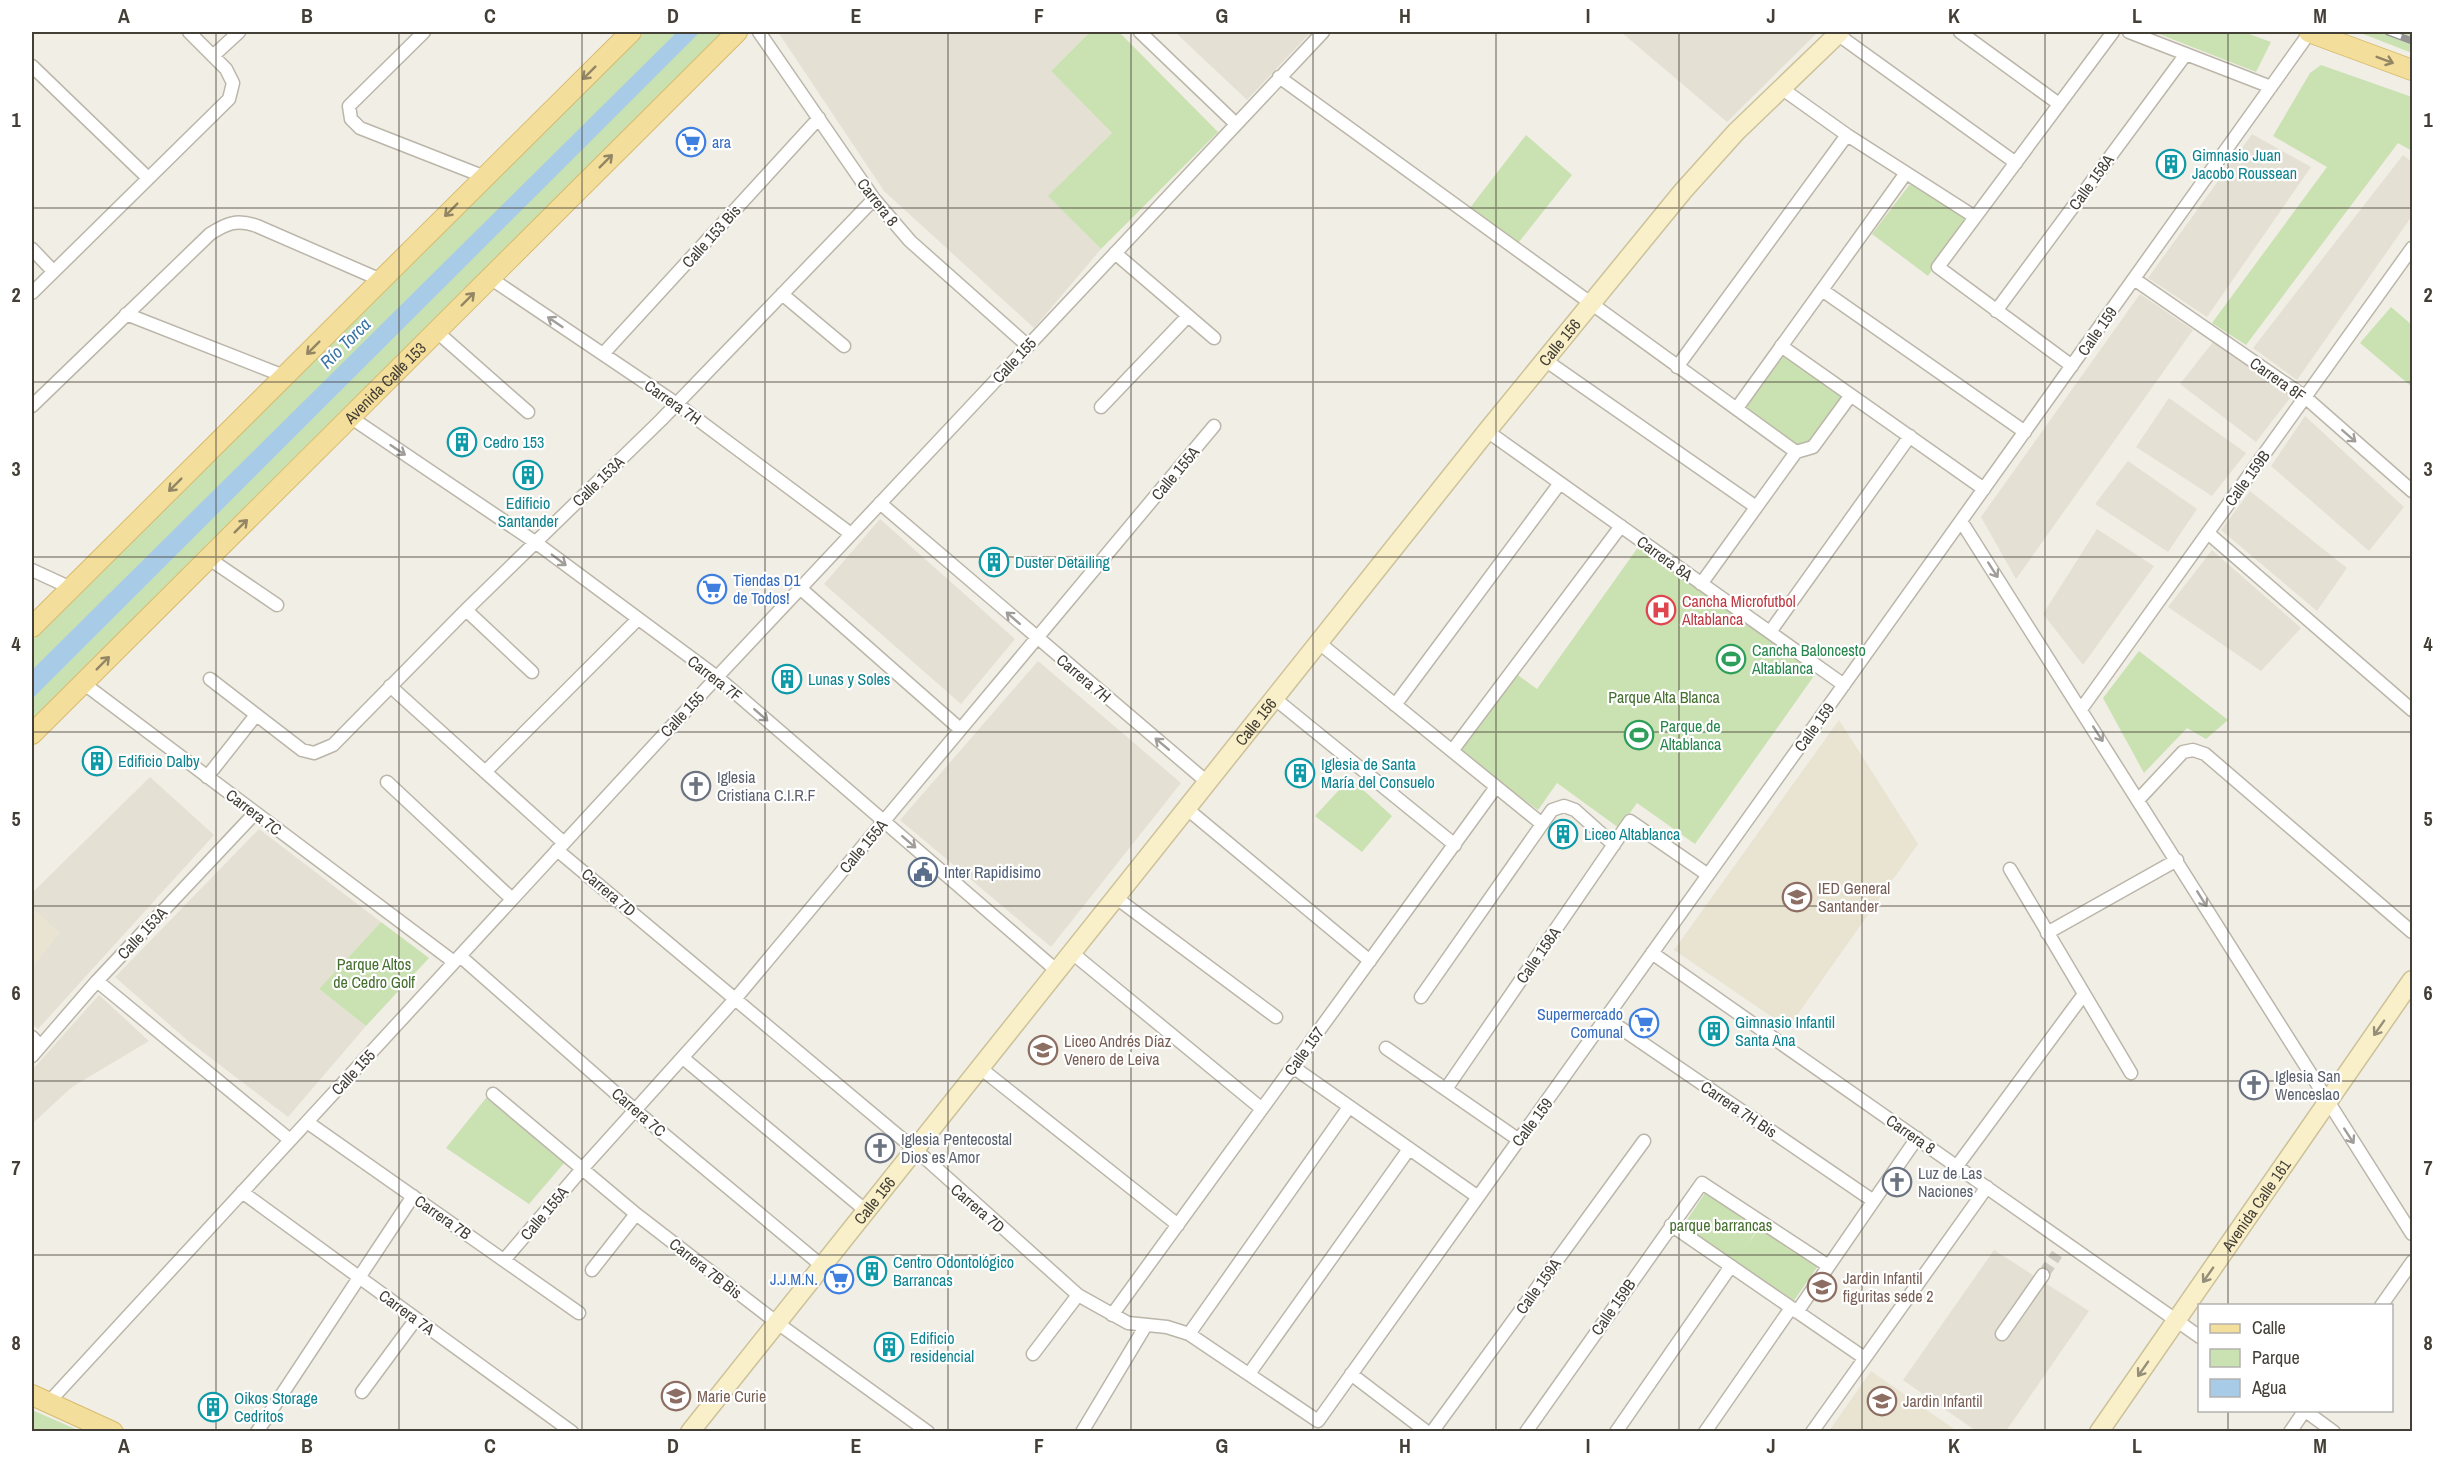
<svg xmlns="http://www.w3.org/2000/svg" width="2444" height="1463" font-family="'Archivo Narrow',sans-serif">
  <rect width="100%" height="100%" fill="#f1eee6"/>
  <path fill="#e4e0d4" d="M778,32H1090L1051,71L1112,133L1049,196L1101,249L1034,328L884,191Z
    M1175,32H1311L1247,100Z
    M1621,32H1818L1727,122Z
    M2252,134L2311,167L2207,317L2148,278Z
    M2403,155L2412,162V216L2297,380L2253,348Z
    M2140,294L2193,330L2016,579L1981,517Z
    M2213,342L2291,397L2256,442L2180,384Z
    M2169,398L2246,453L2212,496L2136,447Z
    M2305,416L2404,507L2369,551L2271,466Z
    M2128,461L2197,509L2168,552L2095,504Z
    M2250,491L2347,568L2317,611L2221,530Z
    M880,519L1015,639L961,704L824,584Z
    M2097,529L2154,566L2083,665L2043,614Z
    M2212,550L2301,628L2261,671L2168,607Z
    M1038,661L1181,783L1051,947L900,820Z
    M150,777L214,835L38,1029L32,1023V967L59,933L32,908V893Z
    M259,829L381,922L319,989L366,1026L288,1117L187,1040L115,977Z
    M99,995L149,1041L72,1087L32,1124V1070Z
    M1994,1250L2089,1311L2006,1431H1976L1903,1380Z"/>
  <path fill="#e9e3d1" d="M1839,720L1918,844L1788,1028L1674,950Z
    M32,908L59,933L32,967Z
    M1871,1371L1957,1431H1829Z"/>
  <path fill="#cae1b2" d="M644,32H726L295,457L32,724V641L247,423Z
    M1090,32H1119L1218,132L1101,249L1048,196L1112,133L1051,71Z
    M2154,32H2244L2271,42L2256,72Z
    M2358,32H2412V53Z
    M2321,65L2412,97V151L2398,143L2246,345L2212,323L2327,167L2273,136L2310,73Z
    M1526,135L1572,175L1515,247L1466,213Z
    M1910,184L1967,219L1928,276L1872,234Z
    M2391,307L2412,325V387L2360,343Z
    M1781,346L1851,395L1813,447L1796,452L1737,408Z
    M1639,546L1816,673L1695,844L1637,803L1619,828L1557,783L1538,810L1459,753L1515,673L1537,689Z
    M2139,651L2228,720L2206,739L2187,728L2144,773L2103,698Z
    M1350,778L1392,816L1362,852L1315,816Z
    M381,922L429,958L366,1026L319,989Z
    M486,1098L565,1162L529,1204L446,1148Z
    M1707,1190L1760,1225L1747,1245L1763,1223L1820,1263L1793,1302L1683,1226Z
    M32,1410L80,1431H32Z"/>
  <path fill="#a8cbe8" d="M677,32H700L32,699V670Z"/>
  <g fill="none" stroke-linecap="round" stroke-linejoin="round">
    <path stroke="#cecbc3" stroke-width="12" stroke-dasharray="12 6" stroke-linecap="butt" d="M2043,1275L2057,1254"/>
    <g stroke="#bbb6a9" stroke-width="15">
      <path id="street" d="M424,32L349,106L351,119L360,128L485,177
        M759,32L874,199L910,241L1028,346
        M1140,32L1236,124
        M1960,32L2059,104
        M2129,32L2271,87
        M1837,34L2016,163
        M214,55L239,32
        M32,66L148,178
        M1279,77L1796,452
        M1781,88L1847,135L1975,217
        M32,249L53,271
        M1115,253L1214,338
        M490,278L677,404L851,534
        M2134,279L2305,397L2412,491
        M1822,290L2025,432
        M32,293L229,99L233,83L226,69L189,32
        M782,294L844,346
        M1996,311L2186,54
        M126,314L284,376
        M436,331L528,412
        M1781,346L1984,489
        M603,354L819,118
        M1545,360L1756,507
        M2072,366L1938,267L2113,32
        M1677,367L1847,135
        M32,406L210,234C227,223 237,219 257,226L381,280
        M1101,407L1188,316
        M1737,408L1906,173
        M350,417L535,542L717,677L1056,970
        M1487,431L1844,685
        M880,503L1207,782
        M1961,521L2412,1234
        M2208,533L2412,710
        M208,558L277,605
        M32,570L71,588
        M1701,584L1796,452L1813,447L1851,395
        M800,588L960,729
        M466,610L532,672
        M1770,632L1910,436
        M1318,642L1542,824
        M210,679L302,750L314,753L333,745L466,610L661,420L874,199
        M83,683L454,962
        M390,686L564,843
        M1274,698L1455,845
        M1395,705L1560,483
        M2082,708L2412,248
        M1452,751L1621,526
        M485,772L637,620
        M207,777L256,715
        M387,782L512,899
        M2139,799L2183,752L2193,750L2205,754L2412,932
        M1186,808L1370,961
        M557,850L925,1158L1078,1295L1128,1323L1167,1327L1189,1334L1318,1421L2310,32
        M2010,869L2131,1073
        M1115,897L1276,1017
        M2047,933L2177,860
        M1071,952L1262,1109
        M1652,953L2200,1337
        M460,956L636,1111L821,1265
        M97,981L290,1140
        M1421,997L1552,810L1564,806L1575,810L1614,845
        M1606,1018L1872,1200
        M32,1037L40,1046
        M1386,1048L1519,1140
        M32,1056L97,981L255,813
        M683,1058L865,1210
        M979,1067L1178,1225
        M1293,1067L1478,1197
        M1446,1089L1630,821L1708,875
        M493,1094L636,1214L776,1322L928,1432
        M307,1122L579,1313
        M1957,1166L2084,994
        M242,1192L572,1432
        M1671,1225L1863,1357
        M504,1260L582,1169L736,998L1214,426
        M592,1270L636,1214
        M2381,1306L2412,1262
        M1797,1312L1917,1138
        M1112,1315L1496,787
        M1189,1334L1349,1107
        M2002,1334L2043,1275
        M1033,1354L1078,1295
        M1249,1374L1409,1149
        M1351,1374L1427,1432
        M362,1392L416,1319
        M48,1403L717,677L1323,32
        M2304,1410L2334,1432
        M257,1432L413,1196
        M1082,1432L1145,1327
        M1432,1432L1644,1141
        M1526,1432L1702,1183L1827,1265
        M1616,1432L1731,1266
        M1705,1432L1791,1308
        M1812,1432L1987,1187
        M2290,1432L2305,1410"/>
    </g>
    <g stroke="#ccc29a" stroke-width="21">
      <g id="secondary">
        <path id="s1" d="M690,1432L1487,431L1683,191L1736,132L1840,32"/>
        <path id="s2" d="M2099,1432L2412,980"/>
      </g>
    </g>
    <g stroke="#d7bc6e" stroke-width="22">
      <g id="primary">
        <path d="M2309,32L2412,70"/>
        <path d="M32,627L631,32"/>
        <path id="s3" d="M32,734L737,32"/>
        <path d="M32,1395L113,1432"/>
      </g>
    </g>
    <use href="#street" stroke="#fff" stroke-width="12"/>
    <use href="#secondary" stroke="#f9efc8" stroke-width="18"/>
    <use href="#primary" stroke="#f4de9c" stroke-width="20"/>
    <g stroke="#949494" stroke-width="7">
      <path id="rail" d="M2388,32L2412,41"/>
    </g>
    <use href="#rail" stroke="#fff" stroke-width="4.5" stroke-dasharray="14" stroke-linecap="butt"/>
  </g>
  <defs><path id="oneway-shaft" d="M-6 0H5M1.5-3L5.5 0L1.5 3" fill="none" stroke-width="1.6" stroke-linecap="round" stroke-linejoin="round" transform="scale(1.5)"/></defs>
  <g stroke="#938664">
    <use href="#oneway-shaft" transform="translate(2385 60) rotate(21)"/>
    <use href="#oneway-shaft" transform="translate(589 73) rotate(135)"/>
    <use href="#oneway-shaft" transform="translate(606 161) rotate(-45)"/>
    <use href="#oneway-shaft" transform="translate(451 210) rotate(135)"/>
    <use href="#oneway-shaft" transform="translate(468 299) rotate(-45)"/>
    <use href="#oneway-shaft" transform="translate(313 348) rotate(135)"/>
    <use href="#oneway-shaft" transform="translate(175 485) rotate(135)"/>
    <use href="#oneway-shaft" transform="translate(241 526) rotate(-45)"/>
    <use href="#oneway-shaft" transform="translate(103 663) rotate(-45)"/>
  </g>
  <g stroke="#a19e9a">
    <use href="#oneway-shaft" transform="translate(555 322) rotate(-146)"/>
    <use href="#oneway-shaft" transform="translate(2349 436) rotate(41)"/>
    <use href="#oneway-shaft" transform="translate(398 450) rotate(34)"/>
    <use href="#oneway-shaft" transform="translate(559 560) rotate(37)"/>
    <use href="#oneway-shaft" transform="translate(1993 570) rotate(57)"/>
    <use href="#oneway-shaft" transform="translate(1013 618) rotate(-139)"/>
    <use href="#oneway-shaft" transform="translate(761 715) rotate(41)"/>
    <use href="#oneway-shaft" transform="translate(2098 734) rotate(57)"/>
    <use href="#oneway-shaft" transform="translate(1162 744) rotate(-140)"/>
    <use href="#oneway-shaft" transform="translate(909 842) rotate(41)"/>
    <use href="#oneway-shaft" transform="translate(2202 899) rotate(58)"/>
    <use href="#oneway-shaft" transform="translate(2349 1136) rotate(57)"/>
  </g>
  <g stroke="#958e78">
    <use href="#oneway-shaft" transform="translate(2379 1028) rotate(125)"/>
    <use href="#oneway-shaft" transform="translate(2208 1275) rotate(125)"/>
    <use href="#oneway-shaft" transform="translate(2143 1369) rotate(125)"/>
  </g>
  <path fill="none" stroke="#433e36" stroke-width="1.5" stroke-opacity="0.55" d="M216,32V1432M399,32V1432M582,32V1432M765,32V1432M948,32V1432M1131,32V1432M1313,32V1432M1496,32V1432M1679,32V1432M1862,32V1432M2045,32V1432M2228,32V1306M32,208H2412M32,382H2412M32,557H2412M32,732H2412M32,906H2412M32,1081H2412M32,1255H2412M2228,1410V1432"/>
  <defs>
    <g id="supermarket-ring" transform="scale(1.5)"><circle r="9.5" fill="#fff" stroke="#3f7fe0" stroke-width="1.5"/><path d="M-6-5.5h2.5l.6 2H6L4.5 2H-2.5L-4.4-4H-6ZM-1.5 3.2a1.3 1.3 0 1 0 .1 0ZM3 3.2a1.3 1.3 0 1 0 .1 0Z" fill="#3f7fe0"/></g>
    <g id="building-ring" transform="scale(1.5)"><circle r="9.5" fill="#fff" stroke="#0f9aa8" stroke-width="1.5"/><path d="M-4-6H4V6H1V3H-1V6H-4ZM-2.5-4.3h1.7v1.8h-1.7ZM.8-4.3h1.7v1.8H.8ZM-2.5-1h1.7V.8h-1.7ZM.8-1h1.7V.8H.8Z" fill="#0f9aa8"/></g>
    <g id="hospital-ring" transform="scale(1.5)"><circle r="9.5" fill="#fff" stroke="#e0444e" stroke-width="1.5"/><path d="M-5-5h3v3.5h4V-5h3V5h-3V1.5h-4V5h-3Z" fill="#e0444e"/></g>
    <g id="stadium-ring" transform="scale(1.5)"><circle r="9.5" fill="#fff" stroke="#2e9e5b" stroke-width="1.5"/><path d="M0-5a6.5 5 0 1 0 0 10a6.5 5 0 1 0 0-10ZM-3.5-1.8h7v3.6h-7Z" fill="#2e9e5b"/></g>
    <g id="church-ring" transform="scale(1.5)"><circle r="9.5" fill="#fff" stroke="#6b7280" stroke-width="1.5"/><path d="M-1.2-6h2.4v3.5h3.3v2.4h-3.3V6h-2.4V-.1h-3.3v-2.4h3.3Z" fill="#6b7280"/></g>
    <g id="civic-ring" transform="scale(1.5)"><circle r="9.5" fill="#fff" stroke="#5c6f8a" stroke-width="1.5"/><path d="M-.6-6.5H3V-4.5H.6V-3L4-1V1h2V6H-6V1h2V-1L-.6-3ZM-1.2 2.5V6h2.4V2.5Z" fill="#5c6f8a"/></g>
    <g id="school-ring" transform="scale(1.5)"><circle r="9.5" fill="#fff" stroke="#8d6e63" stroke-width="1.5"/><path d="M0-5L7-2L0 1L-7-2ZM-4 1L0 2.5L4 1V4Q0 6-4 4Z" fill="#8d6e63"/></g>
    <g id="university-ring" transform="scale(1.5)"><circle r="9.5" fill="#fff" stroke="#8d6e63" stroke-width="1.5"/><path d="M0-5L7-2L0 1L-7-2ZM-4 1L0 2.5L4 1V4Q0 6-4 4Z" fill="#8d6e63"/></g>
  </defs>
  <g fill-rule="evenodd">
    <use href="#supermarket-ring" x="691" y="142"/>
    <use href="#building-ring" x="2171" y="164"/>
    <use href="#building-ring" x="462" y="442"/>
    <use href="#building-ring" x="528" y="475"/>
    <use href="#building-ring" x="994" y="562"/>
    <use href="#supermarket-ring" x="712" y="589"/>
    <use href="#hospital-ring" x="1661" y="610"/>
    <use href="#stadium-ring" x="1731" y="659"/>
    <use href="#building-ring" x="787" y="679"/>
    <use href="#stadium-ring" x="1639" y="735"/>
    <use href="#building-ring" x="97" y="761"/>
    <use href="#building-ring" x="1300" y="773"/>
    <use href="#church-ring" x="696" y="786"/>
    <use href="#building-ring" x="1563" y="834"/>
    <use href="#civic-ring" x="923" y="872"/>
    <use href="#school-ring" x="1797" y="897"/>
    <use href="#supermarket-ring" x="1644" y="1023"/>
    <use href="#building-ring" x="1714" y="1031"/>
    <use href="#university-ring" x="1043" y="1050"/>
    <use href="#church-ring" x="2254" y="1085"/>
    <use href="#church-ring" x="880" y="1148"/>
    <use href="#church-ring" x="1897" y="1182"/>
    <use href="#building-ring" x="872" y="1271"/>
    <use href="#supermarket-ring" x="839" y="1279"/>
    <use href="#school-ring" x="1822" y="1287"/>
    <use href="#building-ring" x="889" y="1347"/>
    <use href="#school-ring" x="676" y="1396"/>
    <use href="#school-ring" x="1882" y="1401"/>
    <use href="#building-ring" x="213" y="1407"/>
  </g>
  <g text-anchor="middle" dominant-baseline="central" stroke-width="4.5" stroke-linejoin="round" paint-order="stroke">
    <g font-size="16" fill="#366cbe" stroke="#fff" text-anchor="start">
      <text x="712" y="142">ara</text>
      <text x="733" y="580">Tiendas D1<tspan x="733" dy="18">de Todos!</tspan></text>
      <text x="1623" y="1014" text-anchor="end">Supermercado<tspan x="1623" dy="18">Comunal</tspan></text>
      <text x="818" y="1279" text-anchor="end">J.J.M.N.</text>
    </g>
    <g font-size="16" fill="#0d838f" stroke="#fff" text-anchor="start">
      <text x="2192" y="155">Gimnasio Juan<tspan x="2192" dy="18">Jacobo Roussean</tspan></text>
      <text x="483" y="442">Cedro 153</text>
      <text x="528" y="503" text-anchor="middle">Edificio<tspan x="528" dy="18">Santander</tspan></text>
      <text x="1015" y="562">Duster Detailing</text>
      <text x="808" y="679">Lunas y Soles</text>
      <text x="118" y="761">Edificio Dalby</text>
      <text x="1321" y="764">Iglesia de Santa<tspan x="1321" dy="18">María del Consuelo</tspan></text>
      <text x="1584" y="834">Liceo Altablanca</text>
      <text x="1735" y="1022">Gimnasio Infantil<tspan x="1735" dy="18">Santa Ana</tspan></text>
      <text x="893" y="1262">Centro Odontológico<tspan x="893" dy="18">Barrancas</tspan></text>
      <text x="910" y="1338">Edificio<tspan x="910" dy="18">residencial</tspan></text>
      <text x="234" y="1398">Oikos Storage<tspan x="234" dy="18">Cedritos</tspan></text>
    </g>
    <g font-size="16" fill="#433e36" stroke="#fff">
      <text transform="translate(2091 182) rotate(-54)">Calle 158A</text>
      <text transform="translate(878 202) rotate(52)">Carrera 8</text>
      <text transform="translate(711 236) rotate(-48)">Calle 153 Bis</text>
      <text transform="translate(2097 331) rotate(-55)">Calle 159</text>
      <text stroke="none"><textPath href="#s1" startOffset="1394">Calle 156</textPath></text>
      <text transform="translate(1014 360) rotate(-47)">Calle 155</text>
      <text transform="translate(2278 379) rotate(35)">Carrera 8F</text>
      <text stroke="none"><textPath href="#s3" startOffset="498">Avenida Calle 153</textPath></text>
      <text transform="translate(673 402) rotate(35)">Carrera 7H</text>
      <text transform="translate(1175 473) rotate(-50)">Calle 155A</text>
      <text transform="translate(2247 478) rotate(-54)">Calle 159B</text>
      <text transform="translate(598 481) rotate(-44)">Calle 153A</text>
      <text transform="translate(1665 558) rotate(36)">Carrera 8A</text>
      <text transform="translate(715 678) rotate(38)">Carrera 7F</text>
      <text transform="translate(1084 678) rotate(40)">Carrera 7H</text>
      <text transform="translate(682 714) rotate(-47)">Calle 155</text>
      <text stroke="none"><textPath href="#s1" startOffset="908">Calle 156</textPath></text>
      <text transform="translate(1814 727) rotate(-54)">Calle 159</text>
      <text transform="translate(254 812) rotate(37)">Carrera 7C</text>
      <text transform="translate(863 846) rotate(-50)">Calle 155A</text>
      <text transform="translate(609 892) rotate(40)">Carrera 7D</text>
      <text transform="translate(142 933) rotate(-47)">Calle 153A</text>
      <text transform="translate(1538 955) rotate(-55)">Calle 158A</text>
      <text transform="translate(1304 1051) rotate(-54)">Calle 157</text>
      <text transform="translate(353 1072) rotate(-47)">Calle 155</text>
      <text transform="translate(1739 1109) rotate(34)">Carrera 7H Bis</text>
      <text transform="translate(639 1112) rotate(41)">Carrera 7C</text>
      <text transform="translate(1532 1122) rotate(-53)">Calle 159</text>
      <text transform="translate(1911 1134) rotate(35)">Carrera 8</text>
      <text stroke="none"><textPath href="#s1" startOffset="296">Calle 156</textPath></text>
      <text stroke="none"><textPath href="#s2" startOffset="276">Avenida Calle 161</textPath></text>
      <text transform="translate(978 1208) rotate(41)">Carrera 7D</text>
      <text transform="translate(544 1213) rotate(-50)">Calle 155A</text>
      <text transform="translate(443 1217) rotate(35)">Carrera 7B</text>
      <text transform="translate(706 1268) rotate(38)">Carrera 7B Bis</text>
      <text transform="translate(1538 1286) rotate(-54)">Calle 159A</text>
      <text transform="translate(1613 1307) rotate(-55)">Calle 159B</text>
      <text transform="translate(407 1312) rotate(36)">Carrera 7A</text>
    </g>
    <g font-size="16" fill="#be3a42" stroke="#fff" text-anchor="start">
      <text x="1682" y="601">Cancha Microfutbol<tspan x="1682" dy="18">Altablanca</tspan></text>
    </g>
    <g font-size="16" fill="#27864d" stroke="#fff" text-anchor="start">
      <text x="1752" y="650">Cancha Baloncesto<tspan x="1752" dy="18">Altablanca</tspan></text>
      <text x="1660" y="726">Parque de<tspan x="1660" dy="18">Altablanca</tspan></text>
    </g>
    <g font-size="16" fill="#456f2f" stroke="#fff">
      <text x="1664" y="697">Parque Alta Blanca</text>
      <text x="374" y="964">Parque Altos<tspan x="374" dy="18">de Cedro Golf</tspan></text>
      <text x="1721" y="1225">parque barrancas</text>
    </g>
    <g font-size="16" fill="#5b616d" stroke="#fff" text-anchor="start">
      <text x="717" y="777">Iglesia<tspan x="717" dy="18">Cristiana C.I.R.F</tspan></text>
      <text x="2275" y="1076">Iglesia San<tspan x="2275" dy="18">Wenceslao</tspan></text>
      <text x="901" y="1139">Iglesia Pentecostal<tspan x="901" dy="18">Dios es Amor</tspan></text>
      <text x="1918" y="1173">Luz de Las<tspan x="1918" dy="18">Naciones</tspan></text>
    </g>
    <g font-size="16" fill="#4e5e75" stroke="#fff" text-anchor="start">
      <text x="944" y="872">Inter Rapidisimo</text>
    </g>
    <g font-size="16" fill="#785e54" stroke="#fff" text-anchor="start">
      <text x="1818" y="888">IED General<tspan x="1818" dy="18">Santander</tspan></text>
      <text x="1064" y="1041">Liceo Andrés Díaz<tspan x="1064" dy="18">Venero de Leiva</tspan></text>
      <text x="1843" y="1278">Jardin Infantil<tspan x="1843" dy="18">figuritas sede 2</tspan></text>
      <text x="697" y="1396">Marie Curie</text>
      <text x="1903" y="1401">Jardin Infantil</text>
    </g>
    <g font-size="18" font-style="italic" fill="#3a73a4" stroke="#fff">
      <text transform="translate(345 343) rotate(-45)">Río Torca</text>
    </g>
  </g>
  <rect width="2444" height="1463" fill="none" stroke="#ffffff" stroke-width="66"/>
  <rect x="2198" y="1304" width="195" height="108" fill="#ffffff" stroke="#b4b2af" stroke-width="1.5"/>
  <rect x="2210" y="1324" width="30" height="9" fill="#f4de9c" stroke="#b4b2af" stroke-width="1.5"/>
  <text x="2252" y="1334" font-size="18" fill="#433e36">Calle</text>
  <rect x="2210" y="1349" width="30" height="18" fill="#cae1b2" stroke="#b4b2af" stroke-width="1.5"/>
  <text x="2252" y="1364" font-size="18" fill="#433e36">Parque</text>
  <rect x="2210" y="1379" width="30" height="18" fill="#a8cbe8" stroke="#b4b2af" stroke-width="1.5"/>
  <text x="2252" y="1394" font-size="18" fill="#433e36">Agua</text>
  <rect x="33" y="33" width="2378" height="1397" fill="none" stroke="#433e36" stroke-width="2"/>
  <g font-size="20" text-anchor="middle" font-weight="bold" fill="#433e36">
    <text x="124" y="23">A</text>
    <text x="307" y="23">B</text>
    <text x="490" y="23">C</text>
    <text x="673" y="23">D</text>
    <text x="856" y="23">E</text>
    <text x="1039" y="23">F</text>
    <text x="1222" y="23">G</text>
    <text x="1405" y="23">H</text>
    <text x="1588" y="23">I</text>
    <text x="1771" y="23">J</text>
    <text x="1954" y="23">K</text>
    <text x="2137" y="23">L</text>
    <text x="2320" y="23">M</text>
    <text x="16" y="127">1</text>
    <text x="2428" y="127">1</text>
    <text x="16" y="302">2</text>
    <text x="2428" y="302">2</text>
    <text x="16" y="476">3</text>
    <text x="2428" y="476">3</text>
    <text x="16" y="651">4</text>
    <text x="2428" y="651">4</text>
    <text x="16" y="826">5</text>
    <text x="2428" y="826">5</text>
    <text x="16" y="1000">6</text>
    <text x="2428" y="1000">6</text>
    <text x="16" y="1175">7</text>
    <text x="2428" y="1175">7</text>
    <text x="16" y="1350">8</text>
    <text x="2428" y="1350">8</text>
    <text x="124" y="1453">A</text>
    <text x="307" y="1453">B</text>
    <text x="490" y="1453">C</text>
    <text x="673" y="1453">D</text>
    <text x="856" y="1453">E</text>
    <text x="1039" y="1453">F</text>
    <text x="1222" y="1453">G</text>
    <text x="1405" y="1453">H</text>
    <text x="1588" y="1453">I</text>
    <text x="1771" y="1453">J</text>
    <text x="1954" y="1453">K</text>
    <text x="2137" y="1453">L</text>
    <text x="2320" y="1453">M</text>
  </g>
</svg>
